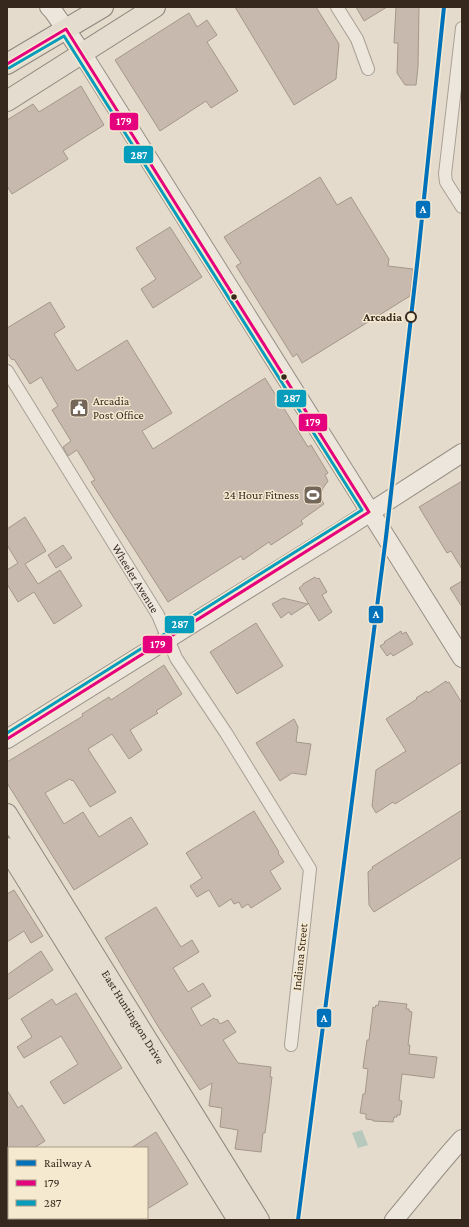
<svg xmlns="http://www.w3.org/2000/svg" width="469" height="1227" font-family="'Crimson Pro',serif">
  <rect width="100%" height="100%" fill="#e4dbcc"/>
  <path fill="#b7c8bd" d="M362,1130L368,1145L358,1148L352,1133Z"/>
  <path fill="#c7b9ad" stroke="#a4978b" d="M235,7H316L339,44L336,79L294,105Z
    M356,7H387L364,21Z
    M396,7H419L418,67L416,85H405L397,73L398,43H394Z
    M189,13L197,27L207,20L217,35L207,42L238,91L211,108L206,101L160,131L115,60Z
    M81,86L104,125L63,151L68,159L12,194L7,186V120L33,104L39,112Z
    M320,177L337,205L351,197L389,259L388,266L413,269L410,296L302,363L297,354L293,357L236,266L241,263L224,237Z
    M170,227L202,277L153,308L141,289L156,279L136,248Z
    M50,302L65,327L54,334L77,371L127,340L172,413L142,431L153,449L265,378L308,447L311,445L328,473L325,475L328,481L323,488L321,493L322,501L324,504L303,519L301,521L303,524L271,545L269,542L243,560L241,556L168,602L91,482L95,480L77,450L68,456L63,447L71,441L52,410L58,406L41,377L30,384L14,359L12,360L7,353V328Z
    M462,481V569L451,551L447,553L419,507Z
    M25,517L46,551L25,564L38,584L60,570L82,606L54,624L34,592L18,602L7,584V570L18,563L7,545V529Z
    M63,545L72,558L56,568L48,555Z
    M315,577L317,579L319,578L327,592L322,595L332,612L319,621L299,588L303,585V584Z
    M462,581V607L450,588Z
    M283,598L308,604L291,615L289,612L281,618L272,604Z
    M256,623L283,666L237,694L210,652Z
    M401,631L402,634L406,632L413,644L393,656L391,653L387,656L380,646L385,643L384,642Z
    M164,665L182,694L156,711L158,713L130,730L142,750L129,759L112,734L88,749L116,792L90,807L73,780L72,781L70,779L45,793L64,824L83,812L99,837L131,817L148,844L74,890L7,783V762L83,716L82,714L109,697L111,700Z
    M446,681L447,683L449,682L462,703V762L395,804L393,802L376,813L372,806L376,770L406,751L386,719L417,699L416,698L427,691L428,693Z
    M294,719L298,727L296,742L311,744L306,775L292,773L280,781L256,743Z
    M462,810V857L374,912L369,905L368,872L373,868L372,867Z
    M254,811L279,852L278,853L284,862L270,871L281,889L251,908L248,904L242,908L239,902L234,904L231,899L219,907L209,890L197,897L190,886L202,878L186,853Z
    M14,890L43,936L31,943L24,931L7,942V894Z
    M156,907L181,947L192,940L199,952L173,968L188,992L203,983L211,996L191,1008L201,1026L214,1018L216,1020L217,1019L220,1024L228,1020L236,1032L223,1040L238,1063L271,1067L270,1077H272L268,1110L265,1133H263L261,1152L235,1149L238,1130L220,1127L222,1108L209,1106L212,1083L200,1090L159,1028L105,938Z
    M41,951L53,970L7,1000V975Z
    M76,993L122,1068L64,1104L50,1082L78,1064L61,1036L24,1058L17,1047L32,1037L21,1019L52,999L56,1005Z
    M379,1001L407,1004L406,1009H409V1011L412,1012L408,1045H410L409,1054L437,1057L434,1078L402,1074L399,1100L402,1101L400,1115H397V1117H394L393,1122L373,1121V1120L366,1119V1114L360,1113L363,1094H365L368,1069L363,1068L367,1040H369L373,1007L375,1008L376,1005L378,1006Z
    M7,1090L18,1108L22,1105L45,1141L34,1148H7Z
    M156,1132L188,1184L147,1209V1148H131Z"/>
  <g fill="none" stroke-linecap="round" stroke-linejoin="round">
    <g stroke="#a9a095" stroke-width="14">
      <g id="street">
        <path d="M337,7L357,39L368,69"/>
        <path d="M462,28L445,174L446,182L462,207"/>
        <path id="s1" d="M7,371L158,615L176,658L226,733L310,869L291,1045"/>
      </g>
    </g>
    <g stroke="#989085" stroke-width="20">
      <path id="secondary" d="M49,7L53,11L82,53L462,658
        M7,739L341,531L462,453
        M394,1220C417,1193 438,1165 462,1139"/>
    </g>
    <g stroke="#8e867c" stroke-width="22">
      <g id="primary">
        <path d="M7,64L103,7"/>
        <path d="M7,101L155,7"/>
        <path id="s2" d="M7,814L259,1220"/>
        <path d="M7,848L238,1220"/>
      </g>
    </g>
    <use href="#street" stroke="#ece6dd" stroke-width="12"/>
    <use href="#secondary" stroke="#ece6dd" stroke-width="18"/>
    <use href="#primary" stroke="#e3dccf" stroke-width="20"/>
    <g stroke="#f5e9d0" stroke-width="6">
      <path id="bus-1" d="M7,64L66,29L369,512L7,739"/>
    </g>
    <g stroke="#f5e9d0" stroke-width="6">
      <path id="bus-2" d="M7,733L362,510L64,36L9,68"/>
    </g>
    <use href="#bus-1" stroke="#e5007d" stroke-width="3"/>
    <use href="#bus-2" stroke="#069cbc" stroke-width="3"/>
    <g stroke="#f5e9d0" stroke-width="7">
      <path id="rail-1" d="M298,1220L386,537L418,256L444,7"/>
    </g>
    <use href="#rail-1" stroke="#0072bc" stroke-width="4"/>
  </g>
  <defs>
    <g id="civic-square" transform="scale(1)"><rect x="-9" y="-9" width="18" height="18" rx="4" fill="#74675a" stroke="#f5e9d0"/><path d="M-.6-6.5H3V-4.5H.6V-3L4-1V1h2V6H-6V1h2V-1L-.6-3ZM-1.2 2.5V6h2.4V2.5Z" fill="#fff"/></g>
    <g id="stadium-square" transform="scale(1)"><rect x="-9" y="-9" width="18" height="18" rx="4" fill="#74675a" stroke="#f5e9d0"/><path d="M0-5a6.5 5 0 1 0 0 10a6.5 5 0 1 0 0-10ZM-3.5-1.8h7v3.6h-7Z" fill="#fff"/></g>
  </defs>
  <g fill-rule="evenodd">
    <use href="#civic-square" x="79" y="408"/>
    <use href="#stadium-square" x="313" y="495"/>
  </g>
  <g fill="#37281d" stroke="#f5e9d0" stroke-width="1.5">
    <circle cx="234" cy="297" r="3.5"/>
    <circle cx="284" cy="377" r="3.5"/>
  </g>
  <circle fill="#f5e9d0" stroke="#37281d" stroke-width="2" cx="411" cy="317" r="5"/>
  <g text-anchor="middle" dominant-baseline="central" stroke-width="3" stroke-linejoin="round" paint-order="stroke">
    <g font-size="12" font-weight="bold" fill="#37281d" stroke="#f5e9d0" text-anchor="end">
      <text x="402" y="317">Arcadia</text>
    </g>
    <g font-size="12" fill="#37281d" stroke="#f5e9d0" text-anchor="start">
      <text x="93" y="401">Arcadia<tspan x="93" dy="14">Post Office</tspan></text>
      <text x="299" y="495" text-anchor="end">24 Hour Fitness</text>
    </g>
    <g font-size="12" fill="#37281d" stroke="#f5e9d0">
      <text stroke="none"><textPath href="#s1" startOffset="244">Wheeler Avenue</textPath></text>
      <text transform="translate(300 957) rotate(-84)">Indiana Street</text>
      <text stroke="none"><textPath href="#s2" startOffset="239">East Huntington Drive</textPath></text>
    </g>
  </g>
  <g stroke="#f5e9d0" stroke-width="1.5">
    <rect x="109" y="112" width="30" height="19" rx="4" fill="#e5007d"/>
    <rect x="123" y="145" width="31" height="19" rx="4" fill="#069cbc"/>
    <rect x="415" y="200" width="16" height="19" rx="4" fill="#0072bc"/>
    <rect x="276" y="389" width="31" height="19" rx="4" fill="#069cbc"/>
    <rect x="298" y="413" width="30" height="19" rx="4" fill="#e5007d"/>
    <rect x="368" y="605" width="16" height="19" rx="4" fill="#0072bc"/>
    <rect x="164" y="615" width="31" height="19" rx="4" fill="#069cbc"/>
    <rect x="142" y="635" width="31" height="19" rx="4" fill="#e5007d"/>
    <rect x="316" y="1008" width="16" height="20" rx="4" fill="#0072bc"/>
  </g>
  <g font-size="11" text-anchor="middle" font-weight="bold" fill="#fff">
    <text x="124" y="125">179</text>
    <text x="139" y="159">287</text>
    <text x="423" y="213">A</text>
    <text x="292" y="402">287</text>
    <text x="313" y="426">179</text>
    <text x="376" y="618">A</text>
    <text x="180" y="628">287</text>
    <text x="158" y="648">179</text>
    <text x="324" y="1022">A</text>
  </g>
  <rect width="469" height="1227" fill="none" stroke="#37281d" stroke-width="16"/>
  <rect x="8" y="1147" width="140" height="72" fill="#f5e9d0" stroke="#a99c88"/>
  <rect x="16" y="1160" width="20" height="6" fill="#0072bc" stroke="#a99c88"/>
  <text x="44" y="1167" font-size="12" fill="#37281d">Railway A</text>
  <rect x="16" y="1180" width="20" height="6" fill="#e5007d" stroke="#a99c88"/>
  <text x="44" y="1187" font-size="12" fill="#37281d">179</text>
  <rect x="16" y="1200" width="20" height="6" fill="#069cbc" stroke="#a99c88"/>
  <text x="44" y="1207" font-size="12" fill="#37281d">287</text>
</svg>
